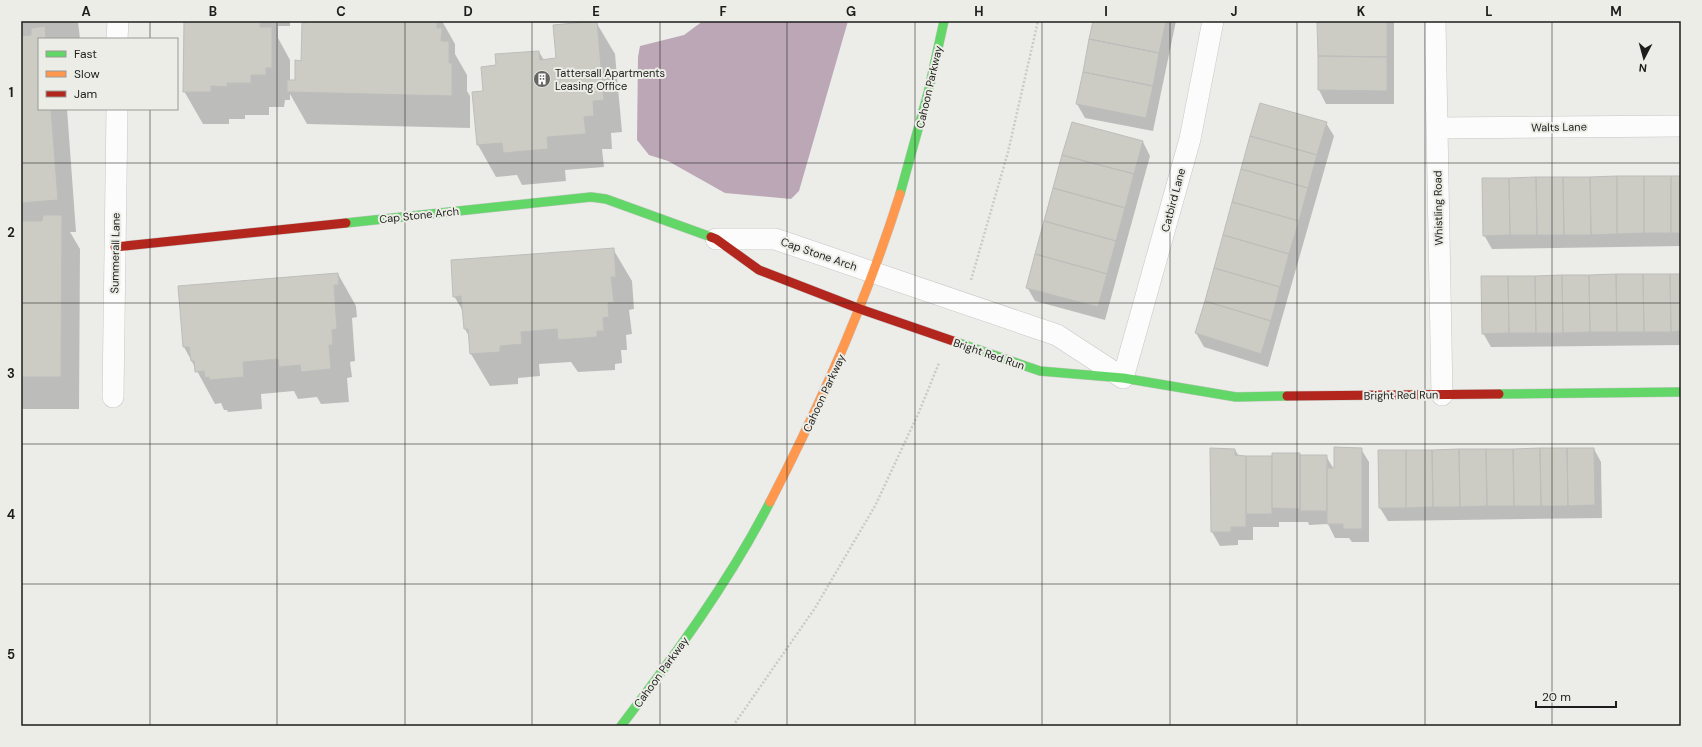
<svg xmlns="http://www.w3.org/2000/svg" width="1702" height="747" font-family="'DM Sans',sans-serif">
  <rect width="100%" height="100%" fill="#ecece9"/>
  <path fill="#bba7b6" d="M703,21H848L799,191L791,199L725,193L668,161L649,155L637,140L638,57L640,46L684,35Z"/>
  <path fill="#0003" d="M21,21H78L80,39H39V109H67L76,232H70L80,249L79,409H23L21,405Z
    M185,21H290V26H278V38L290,60V81L296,82L302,62L307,21H442L455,44V54L467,75V91L470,96V128L307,124L290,94V100H285L284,107H269V115H245V119H229V124H203L184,91Z
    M671,21H700V22Z
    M1094,21H1176L1153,131L1085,118L1077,104Z
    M1318,21H1394V104H1326L1319,90Z
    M596,22L615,54L622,132L611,133L612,149H602L604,167L565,170L566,181L522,185L517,175L496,177L478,145L484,92L498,66L539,52L544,60L557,59Z
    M1260,104L1326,123L1334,136L1268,367L1204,347L1196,333Z
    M1072,123L1143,142L1150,156L1105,320L1035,301L1027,287Z
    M1681,177V246L1492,249L1484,235Z
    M613,249L632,281L634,309L629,310L632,334L626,335L627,350H621L622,363L615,364V370L578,372L571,362L539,364L540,376L518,378V384L490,386L471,354L470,338L465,329L464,313L454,296Z
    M338,274L356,306L357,317L352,318L355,361L350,362L352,377L347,378L349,402L321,404L317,397L298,399L294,391L261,394L262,409L228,412L227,410H224L221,403L215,404L184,347L179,287Z
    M1681,275V345L1491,347L1483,333Z
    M1211,449L1235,450L1239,456L1273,457L1299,454L1301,456H1326L1335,471L1361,449L1369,462V542H1352L1349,538H1335L1328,524L1309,525L1308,522H1279V527H1253V540H1238V545L1220,546L1212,532Z
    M1594,449L1601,462L1602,518L1388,521L1380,508Z"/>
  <path fill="#ccccc5" stroke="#bdbdbb" d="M184,21H260V27H272V68H266V75H251V83H227V87L211,86V92H183Z
    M306,21H437V28H442L441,41H449V63H452V96L287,92V80H295V60L301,61L302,23H306Z
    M597,21L604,100L593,101L594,116L584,117L586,134L547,137L548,149L503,153L502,143L477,145L472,92L483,91L481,67L496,65L495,54L539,51L540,60L556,58L553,25Z
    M1093,21H1166L1159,53L1089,39Z
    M1317,21H1387V22H1317Z
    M1317,22H1387V57L1318,56Z
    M45,26L46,39H39V109H51L58,200L21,203V36L31,35V28Z
    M1089,39L1159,53L1153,86L1083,72Z
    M1318,56L1387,57V91L1318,90Z
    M1083,72L1153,86L1146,118L1076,104Z
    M1260,103L1327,122L1317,155L1250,136Z
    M1072,122L1143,141L1134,174L1062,155Z
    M1250,136L1317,155L1308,188L1241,169Z
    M1062,155L1134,174L1125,208L1053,188Z
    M1241,169L1308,188L1299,221L1232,202Z
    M1617,176H1644V233L1617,234Z
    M1617,176V234L1591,235L1590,177Z
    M1644,176H1671V233H1644Z
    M1671,176H1681V233H1671Z
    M1536,177H1563L1564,235H1537Z
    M1536,177L1537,235H1510L1509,178Z
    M1563,177H1590L1591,235H1564Z
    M1482,178H1509L1510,235L1483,236Z
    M1053,188L1125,208L1116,241L1044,221Z
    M1232,202L1299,221L1289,254L1223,235Z
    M43,215H62L61,377H21V221H42Z
    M1044,221L1116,241L1107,274L1035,254Z
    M1223,235L1289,254L1280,287L1214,268Z
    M614,248L616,277H611L614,302L608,303L609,317L603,318L604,331H597V337L558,340L557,329L521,332L522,344L500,346V352L470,354L468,329H464L461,296L453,297L451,260Z
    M1035,254L1107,274L1098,307L1026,288Z
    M1214,268L1280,287L1271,321L1205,301Z
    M338,273L339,285H334L337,329L332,330L333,345H329L331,369L301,372L300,365L279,367L278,359L243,362L244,377L209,380V377L205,378L204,371L195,372L194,361H191L189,347H183L178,286Z
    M1616,274H1643L1644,332H1617Z
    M1616,274L1617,332H1590L1589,275Z
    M1643,274H1670L1671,332H1644Z
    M1670,274H1681V331L1671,332Z
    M1562,275L1563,333H1536L1535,276Z
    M1562,275H1589L1590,332L1563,333Z
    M1481,276H1508L1509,333L1482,334Z
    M1508,276H1535L1536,333H1509Z
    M1205,301L1271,321L1261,354L1195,333Z
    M1334,447L1362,448V529H1343V524H1327V468H1334Z
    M1210,448L1235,449V455L1246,456V527H1231V532H1211Z
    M1540,448L1541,506H1514L1513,449Z
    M1540,448H1567L1568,506H1541Z
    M1567,448H1594L1595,505L1568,506Z
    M1459,449L1460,507H1433L1432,450Z
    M1459,449H1486L1487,506L1460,507Z
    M1486,449H1513L1514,506H1487Z
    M1378,450H1406V508H1379Z
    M1406,450H1432L1433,507L1406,508Z
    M1272,453H1300V509L1272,508Z
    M1300,455H1327V511H1300Z
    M1246,456H1272V514H1246Z"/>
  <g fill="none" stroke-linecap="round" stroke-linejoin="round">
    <g stroke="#c7c7c5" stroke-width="22">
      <path id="street" d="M1435,21L1442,395
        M117,39L118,21
        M1437,128L1681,126
        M716,239H775L1057,335L1123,378L1190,139L1213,21
        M113,397L117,109"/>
    </g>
    <g stroke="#c7c7c5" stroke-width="10">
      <path id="fast" d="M900,194L928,93L944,21
        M346,223L591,197L606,199L711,237
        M956,342L1040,371L1123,378L1236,397L1287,396
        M1499,394L1681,392
        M621,726C675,655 729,582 770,502"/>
    </g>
    <g stroke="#c7c7c5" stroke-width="10">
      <path id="slow" d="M770,502C822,402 866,302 900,194"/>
    </g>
    <g stroke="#c7c7c5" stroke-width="10">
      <path id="jam" d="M711,237L716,239L759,270L860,309L956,342
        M115,247L346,223
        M1287,396L1499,394"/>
    </g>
    <path stroke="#cacac8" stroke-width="2.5" stroke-dasharray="2 2" stroke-linecap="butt" d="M971,280L1008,152L1038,21
      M733,726L815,608L875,506L919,412L939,363"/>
    <use href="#street" stroke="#fcfcfc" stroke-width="21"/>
    <use href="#fast" stroke="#63d668" stroke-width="9"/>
    <use href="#slow" stroke="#ff974d" stroke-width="9"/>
    <use href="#jam" stroke="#b3261e" stroke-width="9"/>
  </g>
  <path fill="none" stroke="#1d1d1b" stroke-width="1" stroke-opacity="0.55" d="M150,21V39M277,21V726M405,21V726M532,21V726M660,21V726M787,21V726M915,21V726M1042,21V726M1170,21V726M1297,21V726M1425,21V726M1552,21V726M150,109V726M21,163H1681M21,303H1681M21,444H1681M21,584H1681"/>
  <defs>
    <g id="building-disc" transform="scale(0.9)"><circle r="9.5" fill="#656563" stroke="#edede8"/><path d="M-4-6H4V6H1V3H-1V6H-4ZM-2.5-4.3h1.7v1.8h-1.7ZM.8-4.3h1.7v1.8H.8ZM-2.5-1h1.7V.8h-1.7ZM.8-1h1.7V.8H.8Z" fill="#fff"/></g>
  </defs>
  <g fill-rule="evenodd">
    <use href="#building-disc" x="542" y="79"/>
  </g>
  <g text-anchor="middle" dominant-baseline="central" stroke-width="4" stroke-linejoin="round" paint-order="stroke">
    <g font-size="11" fill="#1d1d1b" stroke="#edede8" text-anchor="start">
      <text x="555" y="73">Tattersall Apartments<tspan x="555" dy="13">Leasing Office</tspan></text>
    </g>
    <g font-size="11" fill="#1d1d1b" stroke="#edede8">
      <text transform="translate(929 87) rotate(-77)">Cahoon Parkway</text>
      <text transform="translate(1559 127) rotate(-1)">Walts Lane</text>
      <text transform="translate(1173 200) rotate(-75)">Catbird Lane</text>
      <text transform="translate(1438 208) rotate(-91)">Whistling Road</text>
      <text transform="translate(419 215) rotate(-6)">Cap Stone Arch</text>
      <text transform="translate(115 253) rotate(-89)">Summerall Lane</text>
      <text transform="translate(819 254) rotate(19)">Cap Stone Arch</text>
      <text transform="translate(989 354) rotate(19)">Bright Red Run</text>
      <text transform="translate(824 393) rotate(-65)">Cahoon Parkway</text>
      <text transform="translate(1401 395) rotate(-1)">Bright Red Run</text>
      <text transform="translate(661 672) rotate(-54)">Cahoon Parkway</text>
    </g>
  </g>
  <rect width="1702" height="747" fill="none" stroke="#edede8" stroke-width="44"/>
  <rect x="38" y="38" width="140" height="72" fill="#edede8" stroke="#9a9a96"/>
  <rect x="46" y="51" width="20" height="6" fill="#63d668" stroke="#9a9a96"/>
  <text x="74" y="58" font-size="12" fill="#1d1d1b">Fast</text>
  <rect x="46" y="71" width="20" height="6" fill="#ff974d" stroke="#9a9a96"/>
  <text x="74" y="78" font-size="12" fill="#1d1d1b">Slow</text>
  <rect x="46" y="91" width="20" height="6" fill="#b3261e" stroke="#9a9a96"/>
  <text x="74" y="98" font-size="12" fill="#1d1d1b">Jam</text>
  <g transform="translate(1644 58) rotate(186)" stroke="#edede8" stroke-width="3" paint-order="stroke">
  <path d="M0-3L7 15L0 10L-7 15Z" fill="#1d1d1b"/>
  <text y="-6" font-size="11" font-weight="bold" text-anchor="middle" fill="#1d1d1b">N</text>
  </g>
  <path d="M1536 701v6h80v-6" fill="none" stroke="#1d1d1b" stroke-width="2"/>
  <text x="1542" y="701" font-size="12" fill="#1d1d1b" stroke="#edede8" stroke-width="3" paint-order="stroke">20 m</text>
  <rect x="22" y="22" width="1658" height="703" fill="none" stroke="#1d1d1b" stroke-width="1.5"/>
  <g font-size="13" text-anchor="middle" font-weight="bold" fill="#1d1d1b">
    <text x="86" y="16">A</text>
    <text x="213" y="16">B</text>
    <text x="341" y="16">C</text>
    <text x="468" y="16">D</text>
    <text x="596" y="16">E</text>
    <text x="723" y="16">F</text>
    <text x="851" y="16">G</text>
    <text x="979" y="16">H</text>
    <text x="1106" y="16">I</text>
    <text x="1234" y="16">J</text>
    <text x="1361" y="16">K</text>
    <text x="1489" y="16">L</text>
    <text x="1616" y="16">M</text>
    <text x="11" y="97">1</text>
    <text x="11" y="237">2</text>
    <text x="11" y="378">3</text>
    <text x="11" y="519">4</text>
    <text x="11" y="659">5</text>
  </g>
</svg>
